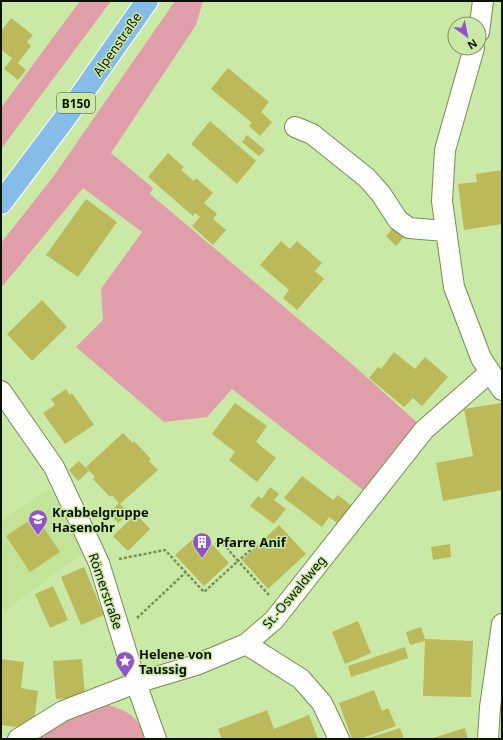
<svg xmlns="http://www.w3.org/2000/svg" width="503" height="740" font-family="'Noto Sans',sans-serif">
  <rect width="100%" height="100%" fill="#cbe9a6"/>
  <path fill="#c2e398" d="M50,489L83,552L5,611L1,607V521Z"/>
  <path fill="#e09eaa" d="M80,1H111L1,149V108Z
    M175,1H203L196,25L111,153L153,188L150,194L353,365L421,426L363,490L232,389L207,417L164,422L76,347L103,320L101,289L142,232L83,188L1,288V243L53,177Z
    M108,705C129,711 139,718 147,739H31L63,718Z"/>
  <path fill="#bbb959" d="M11,18L33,35L27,42L31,46L18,63L26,70L18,80L4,69L12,58L1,50V31Z
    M228,68L269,102L261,112L272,122L260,136L249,126L252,123L211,89Z
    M210,121L256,161L237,184L191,144Z
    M247,135L265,150L259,156L242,142Z
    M168,153L184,167L181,170L194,181L196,178L213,193L204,203L217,214L213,219L226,230L213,245L192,226L200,217L195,213L193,216L148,177Z
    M502,170V224L464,230L458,184L477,182L476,174Z
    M86,199L117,222L78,277L46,255Z
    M393,228L404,237L396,246L386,236Z
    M281,241L290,249L297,241L322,263L315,271L324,279L297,310L283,298L289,290L260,265Z
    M42,300L67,327L32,361L7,334Z
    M394,352L415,369L425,357L448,377L422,406L413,398L404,407L369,378L378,367L381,369Z
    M66,389L70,395L72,393L94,425L65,444L43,413L55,405L51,399Z
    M235,403L267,426L256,442L276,458L257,482L229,460L235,452L212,434Z
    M501,403L502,490L443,501L436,463L473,456L464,409Z
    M123,433L133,443L134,441L151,459L149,461L158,470L120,504L129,513L118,523L109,513L119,503L112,495L110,497L93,479L95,477L86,467Z
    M79,461L89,471L78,481L69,470Z
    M302,476L333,500L338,495L353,507L340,525L329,517L322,527L284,498Z
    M270,487L279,494L274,500L286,509L274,524L250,506L258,496L262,499Z
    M136,514L150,529L128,551L113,536Z
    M36,516L60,552L30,572L6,536Z
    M279,525L306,554L268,589L242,560Z
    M201,532L229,563L204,586L175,555Z
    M450,544L451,557L433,560L431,547Z
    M84,567L104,615L81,625L61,577Z
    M53,586L68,620L50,628L35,594Z
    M358,621L371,653L345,664L332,632Z
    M421,627L425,639L473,641L471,697L423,696L425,641L410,645L406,632Z
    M405,647L408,658L351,677L348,666Z
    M1,659L24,662L21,688L38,691L33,729L1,725Z
    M82,659L85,697L56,699L53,661Z
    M374,690L382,711L388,708L396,726L360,739H352L339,703Z
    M267,710L274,729L309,715L318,739H222L218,729Z
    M400,728L404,739H369L368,738Z
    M465,728L468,739H430Z"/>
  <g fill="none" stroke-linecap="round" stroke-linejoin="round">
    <g stroke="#748f50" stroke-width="22">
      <path id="minor" d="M479,32L483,1
        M474,48L445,150L442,201L454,287L481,358L502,390
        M295,127L312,134L367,178L381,194L398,220L409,228L445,231
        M1,391L54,467L99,563L136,683L156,739
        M246,644L301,679L322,703L339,739
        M18,739L63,711L136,683L196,665L246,644L274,620L424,430L490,372
        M488,739L490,707L502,624"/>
    </g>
    <g stroke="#fff" stroke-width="24">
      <path id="primary" d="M1,203L65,118L147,1"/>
    </g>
    <path stroke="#798f60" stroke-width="2.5" stroke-dasharray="3 2" stroke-linecap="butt" d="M251,551H249L238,561L269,595
      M119,559L165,550L204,592L238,561L221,541L214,546
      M137,618L186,572"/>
    <use href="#minor" stroke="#fff" stroke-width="20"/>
    <use href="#primary" stroke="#86bce8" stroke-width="22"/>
  </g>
  <defs>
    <g id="school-pin" transform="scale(1)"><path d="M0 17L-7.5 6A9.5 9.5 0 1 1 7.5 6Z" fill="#9452c8" stroke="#cbe9a6"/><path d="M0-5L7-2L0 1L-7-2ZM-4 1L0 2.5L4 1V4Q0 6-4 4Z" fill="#fff"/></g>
    <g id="building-pin" transform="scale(1)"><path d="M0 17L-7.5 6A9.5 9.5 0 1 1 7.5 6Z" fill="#9452c8" stroke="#cbe9a6"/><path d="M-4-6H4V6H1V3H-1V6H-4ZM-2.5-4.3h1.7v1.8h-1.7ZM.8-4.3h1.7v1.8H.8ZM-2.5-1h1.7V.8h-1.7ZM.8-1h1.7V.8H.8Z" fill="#fff"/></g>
    <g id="sight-pin" transform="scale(1)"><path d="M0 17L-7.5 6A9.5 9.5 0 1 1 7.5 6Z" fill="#9452c8" stroke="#cbe9a6"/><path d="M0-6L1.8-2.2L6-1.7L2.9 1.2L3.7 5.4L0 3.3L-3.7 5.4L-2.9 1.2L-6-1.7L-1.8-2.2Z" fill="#fff"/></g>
  </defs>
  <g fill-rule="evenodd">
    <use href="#school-pin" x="38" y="519"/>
    <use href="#building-pin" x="202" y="542"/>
    <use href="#sight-pin" x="125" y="661"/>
  </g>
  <g text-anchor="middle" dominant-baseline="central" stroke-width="3" stroke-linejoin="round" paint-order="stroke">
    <rect fill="#cbe9a6" stroke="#435332" stroke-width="1" x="57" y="93" width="38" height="20" rx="3"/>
    <g font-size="12" font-weight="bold" fill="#091300">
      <text x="76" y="103">B150</text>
    </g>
    <g font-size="13" fill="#091300" stroke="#cbe9a6">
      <text transform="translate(117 44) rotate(-55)">Alpenstraße</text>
      <text transform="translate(106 591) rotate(71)">Römerstraße</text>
      <text transform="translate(294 592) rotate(-50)">St.-Oswaldweg</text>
    </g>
    <g font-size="13" font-weight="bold" fill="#091300" stroke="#cbe9a6" text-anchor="start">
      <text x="52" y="512">Krabbelgruppe<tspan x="52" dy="15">Hasenohr</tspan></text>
      <text x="216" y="542">Pfarre Anif</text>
      <text x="139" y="654">Helene von<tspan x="139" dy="15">Taussig</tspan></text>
    </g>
  </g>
  <rect width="503" height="740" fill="none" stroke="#091300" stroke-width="4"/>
  <g transform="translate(467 36) rotate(147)"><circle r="19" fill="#cbe9a6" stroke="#7d9364"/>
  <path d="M0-3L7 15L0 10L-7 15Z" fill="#9452c8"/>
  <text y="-6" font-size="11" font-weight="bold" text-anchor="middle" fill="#091300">N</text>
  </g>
</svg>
